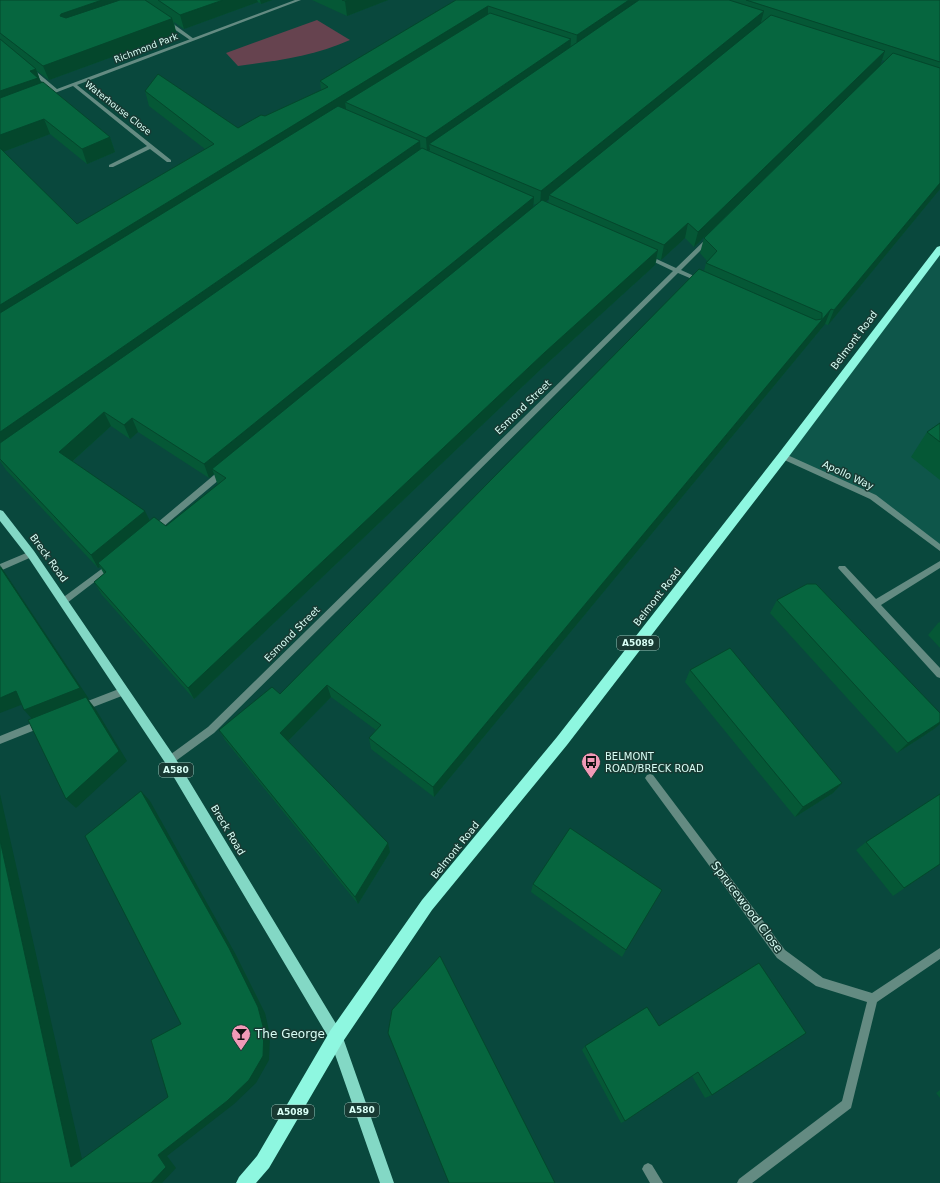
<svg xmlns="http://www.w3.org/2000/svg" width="940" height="1183" font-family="'DejaVu Sans',sans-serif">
  <rect width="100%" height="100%" fill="#09483d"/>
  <path fill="#0e564a" d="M940,249V548L873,497L783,456Z"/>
  <path fill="#66434f" d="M317,20L350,40C314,56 276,61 238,66L226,53Z"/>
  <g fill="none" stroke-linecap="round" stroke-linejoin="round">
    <path fill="#648b82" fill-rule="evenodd" d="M164,20H168L194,39L190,40L164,22Z"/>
    <path fill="#648b82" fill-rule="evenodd" d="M295,0H301L77,85L171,160V162H167L150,149L113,167H109V165L147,146L73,86L47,96H43V94L52,91L28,69L32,68L57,89Z
      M709,237L711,238V240L681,270L703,280V282H699L678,273L214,733L173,763L170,764L167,763L165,760L167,757L208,727L673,271L646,258V256H650L676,268L707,238Z
      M783,453L876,495L940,544V551L870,499L780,458L779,456L780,454Z
      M223,469L227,472L226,474L157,532H151L150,530L151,528L220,470Z
      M31,551L34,552L35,554L34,556L0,571V564Z
      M940,561V568L881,605L940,668V678L937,677L838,568L839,566H845L876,599Z
      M111,562L114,563L115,565L114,567L67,603H61L60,601L61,599Z
      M124,687L127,688L128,691L127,694L83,711L80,710L79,707L80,704Z
      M42,719L45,720L46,723L45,726L0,744V736Z
      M650,774L653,775L785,950L823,978L872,993L940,948V959L877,1002L851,1108L752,1183H737L739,1179L842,1101L867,1002L816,986L777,958L647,781L645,778L647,775Z
      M648,1163L652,1165L663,1183H650L642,1169L644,1165Z"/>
    <path fill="#83d8c5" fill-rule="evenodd" d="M0,510L3,511L34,551L174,756L341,1032L394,1183H380L330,1040L166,764L28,557L0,521Z"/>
    <path fill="#8ef7e0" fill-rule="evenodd" d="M940,246V255L787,459L567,745L432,910L342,1043L269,1168L256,1183H236L239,1177L257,1156L330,1031L422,900L557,737L779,453L937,247Z"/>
  </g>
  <path fill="#055836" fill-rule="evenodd" d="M0,0H272L261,4L258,2L184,29L174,22L176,32L175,34L49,80L37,71L41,83L110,137L115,152L87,164L50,134L3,152L77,224L205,149L149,106L145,91L238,128L321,90L320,81L456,0H940V189L828,325L825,324L434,797L371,749L369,738L376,730L331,697L288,741L388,843L390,852L358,904L225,740L219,730L280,694L704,271L706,263L707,261L700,253L704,238L843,102L694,247L685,238L661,260L657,258L655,265L542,368L194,699L102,595L94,582L104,574L100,567L98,568L6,470L0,461ZM882,60L885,61L880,66ZM549,199L548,203L546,201ZM534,204L536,205L533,207ZM111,426L130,439L138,432L209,478L214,474L217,483L218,484L166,526L150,520L73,461Z
    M312,0H388L347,16Z
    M940,423V480L911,457L927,432Z
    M777,600L934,729L897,753L770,613Z
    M940,622V648L928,635L938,623Z
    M690,670L842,783L833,793L795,817L685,682Z
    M866,842L940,864L893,896L856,850Z
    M533,884L626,950L622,957L531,892Z
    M759,963L712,1095L705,1098L692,1076L625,1121L621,1123L582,1050L585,1046L659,1026Z
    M940,1090V1098L936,1093Z"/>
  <path fill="#04472c" d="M102,0H147L66,29L60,16L61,14Z
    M223,0H257L258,2L184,29L180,15Z
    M260,0H272L261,4Z
    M349,0H388L347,16L345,1Z
    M629,0H647L576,49L577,35Z
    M488,6V20L345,102L346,109L0,325V305Z
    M764,11L760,26L549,195V199L540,206L541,191Z
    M172,18L176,32L175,34L49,80L43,66Z
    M571,39L570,53L429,144L430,150L427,152L426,138Z
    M885,51L880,66L694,247L698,232Z
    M36,69L41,83L0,108V91L30,71Z
    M44,119L50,134L0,153V135Z
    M110,137L115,152L87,164L82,149Z
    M420,141L421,156L0,452V432Z
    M940,183V189L828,325L834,310Z
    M534,197L533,211L212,469L214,474L209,478L204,464Z
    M688,223L685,238L661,260L664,245Z
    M658,250L655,265L542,368L194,699L188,688L544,353Z
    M831,309L825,324L434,797L433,787Z
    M104,412L111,426L67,466L59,452Z
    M132,418L138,432L130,439L124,425Z
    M145,511L152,525L98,563L100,567L98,568L91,555Z
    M0,565L89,699H88L95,708L127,761L76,808L66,799L34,721L24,710Z
    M327,685L331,697L285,744L280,733Z
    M16,691L26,703L0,713V698Z
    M940,722V724L934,729L897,753L908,743Z
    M842,783L833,793L795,817L803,807Z
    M141,791L150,801L236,955L265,1013L270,1035L269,1060L256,1083L234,1104L167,1156L176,1168L162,1183H151L158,1155L227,1101Z
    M0,794L84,1168L71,1167L0,840Z
    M388,843L390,852L358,904L355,897Z"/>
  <path fill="#06663f" stroke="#04472c" d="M0,0H102L61,14L60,16L66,18L120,0H145L172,18L171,19L43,66L0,33Z
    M158,0H223L180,15Z
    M342,0H349L345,1Z
    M456,0H629L577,35L488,6L0,305V148L77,224L214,144L145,91L158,74L238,128L261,115L265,116L328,87L320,81Z
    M639,0H729L764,11L541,191L429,144Z
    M746,0H940V62Z
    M490,13L571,39L426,138L345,102Z
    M771,15L885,51L698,232L688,223L664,245L549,195Z
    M0,39L36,69L30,71L38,78L0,91Z
    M893,53L940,68V183L834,310L831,309L433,787L369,738L381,725L327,685L280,733L388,843L355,897L219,730L272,687L280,694L699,269L816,320L822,319V313L706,263L717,251L704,238Z
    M43,82L110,137L82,149L44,119L0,135V98Z
    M338,106L420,141L0,432V313Z
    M422,148L534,197L204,464L132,418L124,425L104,412L59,452L145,511L91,555L0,459V443Z
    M542,200L658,250L544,353L188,688L94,582L106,572L98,563L154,517L166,526L226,478L212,469Z
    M940,423V442L927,432Z
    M0,567L80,688L24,710L16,691L0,698Z
    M807,584H816L940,713V722L908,743L777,600Z
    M730,648L842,783L803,807L690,670Z
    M86,697L119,751L66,799L28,720Z
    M141,791L229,948L258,1007L264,1030L263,1056L249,1080L227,1101L158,1155L166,1167L151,1183H0V840L71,1167L168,1097L151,1040L181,1024L85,836Z
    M940,794V864L904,888L866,842Z
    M570,828L662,890L626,950L533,884Z
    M440,956L555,1183H449L388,1033L392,1010Z
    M759,963L806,1033L712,1095L698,1072L625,1121L585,1046L647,1007L659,1026Z"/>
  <defs>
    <g id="bus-pin" transform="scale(1)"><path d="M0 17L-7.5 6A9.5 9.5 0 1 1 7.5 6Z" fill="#f09ab7" stroke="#183a33"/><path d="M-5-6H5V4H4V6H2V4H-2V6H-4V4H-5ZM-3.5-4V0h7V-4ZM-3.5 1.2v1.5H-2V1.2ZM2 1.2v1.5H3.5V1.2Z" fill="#111"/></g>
    <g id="bar-pin" transform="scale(1)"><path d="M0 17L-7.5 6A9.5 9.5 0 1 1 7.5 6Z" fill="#f09ab7" stroke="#183a33"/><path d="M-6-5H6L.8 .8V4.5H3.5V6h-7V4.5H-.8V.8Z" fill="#111"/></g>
  </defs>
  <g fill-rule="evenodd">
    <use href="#bus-pin" x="591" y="762"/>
    <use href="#bar-pin" x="241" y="1034"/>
  </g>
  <g text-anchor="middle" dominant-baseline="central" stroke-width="3" stroke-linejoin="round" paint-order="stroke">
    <g font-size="9" fill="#d8fef5" stroke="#183a33">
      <text transform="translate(146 48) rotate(-21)">Richmond Park</text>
      <text transform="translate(118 108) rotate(38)">Waterhouse Close</text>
    </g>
    <g fill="#183a33" stroke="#9ec3bb" stroke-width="1">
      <rect x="617" y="636" width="42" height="14" rx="3"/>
      <rect x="159" y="763" width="34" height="14" rx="3"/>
      <rect x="345" y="1103" width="34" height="14" rx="3"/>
      <rect x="272" y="1105" width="42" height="14" rx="3"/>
    </g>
    <g font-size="9" font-weight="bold" fill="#d8fef5">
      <text x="638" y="643">A5089</text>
      <text x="176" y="770">A580</text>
      <text x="362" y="1110">A580</text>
      <text x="293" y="1112">A5089</text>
    </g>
    <g font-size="10" fill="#d8fef5" stroke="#183a33">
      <text transform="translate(854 340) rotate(-53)">Belmont Road</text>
      <text transform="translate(523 407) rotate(-44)">Esmond Street</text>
      <text transform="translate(848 475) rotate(25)">Apollo Way</text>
      <text transform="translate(49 558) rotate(54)">Breck Road</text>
      <text transform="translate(657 597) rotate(-52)">Belmont Road</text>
      <text transform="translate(292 634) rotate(-45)">Esmond Street</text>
      <text transform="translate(228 830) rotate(59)">Breck Road</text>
      <text transform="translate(455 850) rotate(-51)">Belmont Road</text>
    </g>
    <g font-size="10" fill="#d8fef5" stroke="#183a33" text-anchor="start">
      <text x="605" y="756">BELMONT<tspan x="605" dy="12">ROAD/BRECK ROAD</tspan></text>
    </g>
    <g font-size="12" fill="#d8fef5" stroke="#183a33">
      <text transform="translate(747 907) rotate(53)">Sprucewood Close</text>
    </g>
    <g font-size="12" fill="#d8fef5" stroke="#183a33" text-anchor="start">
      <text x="255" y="1034">The George</text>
    </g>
  </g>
</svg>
